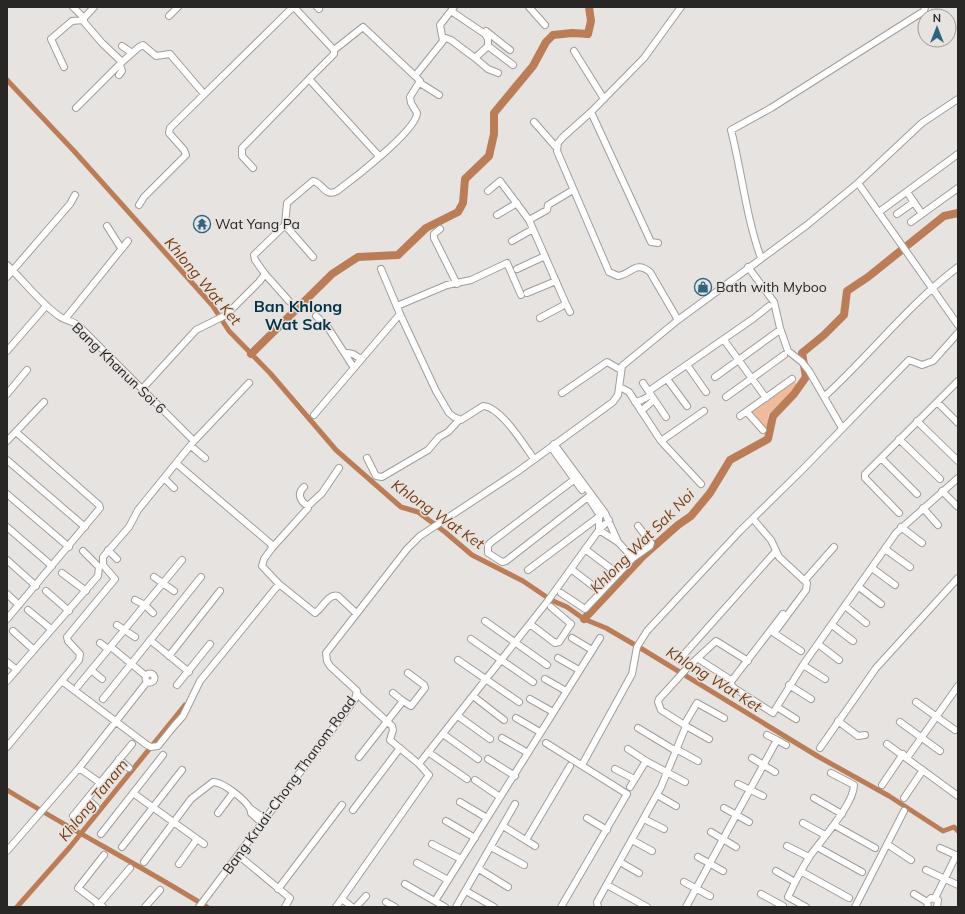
<svg xmlns="http://www.w3.org/2000/svg" width="965" height="914" font-family="Mulish,sans-serif">
  <rect width="100%" height="100%" fill="#e7e3e1"/>
  <path fill="#efbb9d" d="M792,379L797,385L768,415V426L766,429L746,410Z"/>
  <g fill="none" stroke-linecap="round" stroke-linejoin="round">
    <path stroke="#bb7d58" stroke-width="5" d="M7,80L74,151L212,305L229,331L270,373L336,450L401,507L418,512L445,532L472,555L523,581L551,600L567,607L584,619L606,628L642,649L819,757L889,796L943,831L954,827L958,831
      M7,790C73,831 141,866 207,907
      M17,907L70,847L185,705"/>
    <path stroke="#bb7d58" stroke-width="8" d="M251,354L332,274L358,257L398,255L426,228L458,212L463,203L465,179L489,156L494,134V113L533,66L546,42L553,35L572,33L588,34L591,21L589,7
      M584,619L643,556L678,525L691,516L710,493L730,460L768,439L773,416L794,394L806,377L802,353L824,335L844,315L847,291L868,277L944,216L958,213"/>
    <g stroke="#a09d9b" stroke-width="8">
      <path id="minor" d="M73,7L84,18V22L102,43L122,62L139,47L143,45L156,56L170,54L204,94
        M294,7L334,50V54L309,79L379,156
        M317,7L319,9
        M529,7L545,25
        M169,16L178,7
        M84,18L94,7
        M486,31L510,50
        M443,37L451,40L475,58L488,46V39L485,34L451,11
        M122,46L132,53
        M488,46L513,65
        M334,50L363,27L415,76
        M574,51L604,99
        M475,58L488,69L498,73
        M64,67L51,39L72,21L83,20
        M119,75L122,71L120,65
        M420,83L439,95
        M76,108L122,62
        M591,112L651,242L658,243
        M534,122L556,147
        M253,168L242,156V148L309,79
        M858,183L922,123L958,99
        M488,191L500,181L529,220L547,210L548,205L573,190
        M907,192L922,214L958,188
        M139,205L144,197L186,155L184,150L169,133L170,128L293,7
        M879,212L958,154
        M897,214L914,202
        M497,215L517,203
        M529,220L566,304L540,318
        M911,222L922,214
        M285,225L313,257
        M107,226L121,248
        M440,229L434,234V238L457,284
        M512,241L533,229
        M761,258C746,217 742,173 731,130L771,108L924,11L925,7
        M7,265C25,282 39,302 59,316C65,321 72,320 79,326L194,441
        M748,267L774,302L780,328L788,351L802,362L809,371L842,428
        M381,269L400,314L436,391L449,413L454,417L461,420L483,406C501,407 524,445 534,459
        M517,269L545,256
        M265,274L289,301
        M7,277L70,204L75,195
        M527,293L556,281
        M566,304L570,312
        M397,306L447,285L471,280L507,263L521,295
        M316,316L327,326L354,368
        M65,319L128,241
        M678,320L650,272C635,260 632,274 618,276L609,272L557,151L558,143L563,137L591,112L644,58L681,7
        M724,340L766,398
        M7,351L46,306
        M347,353L353,354L361,359
        M687,365L706,392
        M715,377L777,332
        M667,379L687,406
        M643,383L666,417
        M620,387L629,392L661,441L701,484
        M143,388L196,330L226,315L259,282L265,274L255,260L254,255L285,225L287,203L313,181C323,183 325,198 337,191C352,180 417,130 417,113L411,103L410,97L420,81L415,76L443,41L440,25L454,7
        M649,391L754,318L769,306
        M562,393L607,362L621,370
        M7,394L27,370
        M726,397L784,355
        M824,397C870,355 908,305 958,267
        M635,402L642,400L651,395
        M937,402L958,423
        M641,411L654,400
        M747,412L763,430
        M314,415L400,314
        M740,416L792,379
        M917,421L958,461
        M899,439L940,479
        M7,441L44,402
        M661,441L704,411
        M554,444L605,513L618,542
        M191,446L205,458
        M551,447L582,490
        M367,458L376,476L382,477L428,450L439,437L448,432L459,420
        M881,458L917,494
        M7,460L85,527
        M177,464L271,544L272,548L264,559L262,566L279,584L315,613C323,608 328,593 338,596L356,613
        M164,478L174,488
        M575,479L490,543L488,546V553L502,562L506,561L588,497
        M942,491L958,507
        M7,494L69,547
        M588,497L599,514V530
        M308,506L322,493L339,468
        M923,508L938,525
        M899,513L865,478V474L958,381
        M753,519L771,540L779,557L807,583L806,590L774,633L801,651
        M7,527L52,566
        M901,527L922,543
        M599,530L618,542L633,558L650,546L651,543L638,526
        M272,548L308,508V506C301,502 296,494 304,487
        M585,549L618,574
        M885,549L910,567
        M108,550L117,559
        M7,560L36,586
        M872,568L895,585
        M528,570L600,516
        M62,573L86,591
        M154,577L174,591
        M805,580L834,547
        M859,587L881,604
        M46,591L69,611
        M601,592L633,558
        M561,593L585,609L601,592L571,569
        M7,594L19,605
        M135,600L145,605L153,613
        M845,606L866,623
        M28,610L51,629
        M783,614L730,683L734,688L773,713L803,665L896,533L958,478
        M7,619L100,508L99,505L16,432
        M485,621L547,665
        M530,624L555,643L559,642L571,624L551,607
        M117,625L135,637
        M832,625L853,641
        M13,631L34,650
        M572,638L592,650
        M471,639L533,682
        M150,640L189,672
        M100,643L108,649
        M818,644L839,660
        M111,647L146,676
        M169,656L220,591
        M558,658L579,670
        M458,660L519,702
        M679,660L776,551
        M700,660L731,680
        M7,662L17,670
        M803,665L825,679
        M91,670L102,679
        M145.5 678a4.5 4.5 0 1 1 9 0a4.5 4.5 0 1 1-9 0Z
        M545,679L566,691
        M7,681L98,576L99,567L83,551
        M62,681L147,745L151,747L158,746L174,726L183,716L200,681L279,584
        M177,685L210,644
        M789,685L811,699
        M78,686L182,560
        M473,696L504,720
        M103,699L201,577
        M530,699L553,712
        M403,701L411,706L425,688L424,685L408,673
        M916,702L955,730
        M777,707L796,719
        M458,716L490,739
        M516,718L540,732
        M838,721L858,736L865,735
        M900,722L940,751
        M684,725L697,703L724,718
        M686,726L709,739
        M638,728L676,751
        M443,734L478,759
        M767,735L777,740
        M502,738L528,753
        M546,743L627,794L561,907
        M887,744L958,796
        M7,747L79,660L80,654L68,641L67,637L115,579L103,565V557L129,527L138,510L194,441L249,383
        M820,748L876,668L958,578
        M628,749L646,761
        M676,749L698,761
        M428,752L467,779
        M359,757L403,701L393,693
        M752,758L775,772
        M907,758L958,686
        M119,759L129,768
        M488,759L515,776
        M422,760L547,602L599,530L609,520
        M582,765L632,674L637,647L647,631L740,531L803,469L909,360L922,365L933,361L958,333
        M79,768L99,782
        M615,769L634,779
        M475,780L500,797
        M738,784L763,796
        M882,785L903,754
        M630,787L646,761L685,782
        M133,793L204,844
        M657,795L676,806
        M814,798L842,814
        M904,798L923,770
        M87,799L96,807
        M460,802L487,818
        M724,808L749,822
        M251,809L265,819
        M353,810L400,748
        M218,813L233,793
        M73,816L132,744
        M587,818L607,830
        M644,819L664,829
        M446,821L475,838
        M803,823L825,835
        M834,825L875,848
        M503,826L535,846
        M711,832L736,847
        M101,834L163,755
        M526,840L570,766
        M632,840L652,851
        M432,844L461,859
        M887,844L911,860
        M787,846L809,857
        M122,847L182,770
        M491,847L524,865
        M817,847L862,872
        M940,848L958,856
        M7,851L79,768L147,682
        M238,855L290,898L285,907
        M698,857L723,871
        M144,862L191,799L213,782C223,782 251,803 251,813L262,823
        M620,862L639,873
        M417,863L448,880
        M179,864L197,839
        M479,869L508,887
        M926,870L958,885
        M776,871L795,882
        M802,872L849,898
        M684,882L710,896
        M405,884L445,907
        M607,885L647,907
        M278,889L342,805
        M466,891L494,907
        M761,894L783,906
        M914,894L927,902
        M935,898L956,856
        M342,899L352,907
        M435,901L600,638
        M386,902L395,907
        M97,907L130,868
        M103,907L78,888L104,855
        M145,907L160,890
        M199,907L355,699L357,691L330,666L327,661L326,653L407,549L420,536L517,472L613,402L618,395L622,366L678,320L807,225L858,183L958,325
        M336,907L429,775L419,764L390,740L393,730L392,726L357,694
        M356,907L366,896
        M456,907L515,804
        M598,907L597,902L661,787L686,726L661,710L658,702L659,699L689,666L716,641L748,661
        M686,907L777,740L786,745
        M806,907L788,897C794,884 802,868 810,856C821,840 854,804 854,785L831,773
        M855,907L904,811
        M928,907L927,902L931,898L938,900L937,907"/>
    </g>
    <use href="#minor" stroke="#fff" stroke-width="6"/>
  </g>
  <defs>
    <g id="temple-ring" transform="scale(0.9)"><circle r="9.5" fill="#e7e3e1" stroke="#2e647f" stroke-width="1.5"/><path d="M0-6L5-2H3V0L6.5 2.5H4V6H1.5V3h-3V6H-4V2.5H-6.5L-3 0V-2H-5Z" fill="#2e647f"/></g>
    <g id="shop-ring" transform="scale(0.9)"><circle r="9.5" fill="#e7e3e1" stroke="#2e647f" stroke-width="1.5"/><path d="M-5-2.5h2.3a2.7 3.5 0 0 1 5.4 0H5L5.5 6h-11ZM-1.5-2.5h3a1.5 2.3 0 0 0-3 0Z" fill="#2e647f"/></g>
  </defs>
  <g fill-rule="evenodd">
    <use href="#temple-ring" x="202" y="224"/>
    <use href="#shop-ring" x="703" y="287"/>
  </g>
  <g text-anchor="middle" dominant-baseline="central" stroke-width="3" stroke-linejoin="round" paint-order="stroke">
    <g font-size="14" fill="#282726" stroke="#e7e3e1" text-anchor="start">
      <text x="215" y="224">Wat Yang Pa</text>
      <text x="716" y="287">Bath with Myboo</text>
    </g>
    <g font-size="14" fill="#282726" stroke="#e7e3e1">
      <text transform="translate(119 368) rotate(44)">Bang Khanun Soi 6</text>
      <text transform="translate(289 785) rotate(-54)">Bang Kruai-Chong Thanom Road</text>
    </g>
    <g font-size="15" font-style="italic" fill="#783d12" stroke="#e7e3e1">
      <text transform="translate(203 281) rotate(50)">Khlong Wat Ket</text>
      <text transform="translate(438 514) rotate(35)">Khlong Wat Ket</text>
      <text transform="translate(642 541) rotate(-45)">Khlong Wat Sak Noi</text>
      <text transform="translate(714 679) rotate(32)">Khlong Wat Ket</text>
      <text transform="translate(93 800) rotate(-51)">Khlong Tanam</text>
    </g>
    <g font-size="16" font-weight="bold" fill="#033348" stroke="#e7e3e1">
      <text x="298" y="306">Ban Khlong<tspan x="298" dy="18">Wat Sak</tspan></text>
    </g>
  </g>
  <rect width="965" height="914" fill="none" stroke="#282726" stroke-width="16"/>
  <g transform="translate(937 28)"><circle r="19" fill="#e7e3e1" stroke="#9b9896"/>
  <path d="M0-3L7 15L0 10L-7 15Z" fill="#2e647f"/>
  <text y="-6" font-size="11" font-weight="bold" text-anchor="middle" fill="#282726">N</text>
  </g>
</svg>
